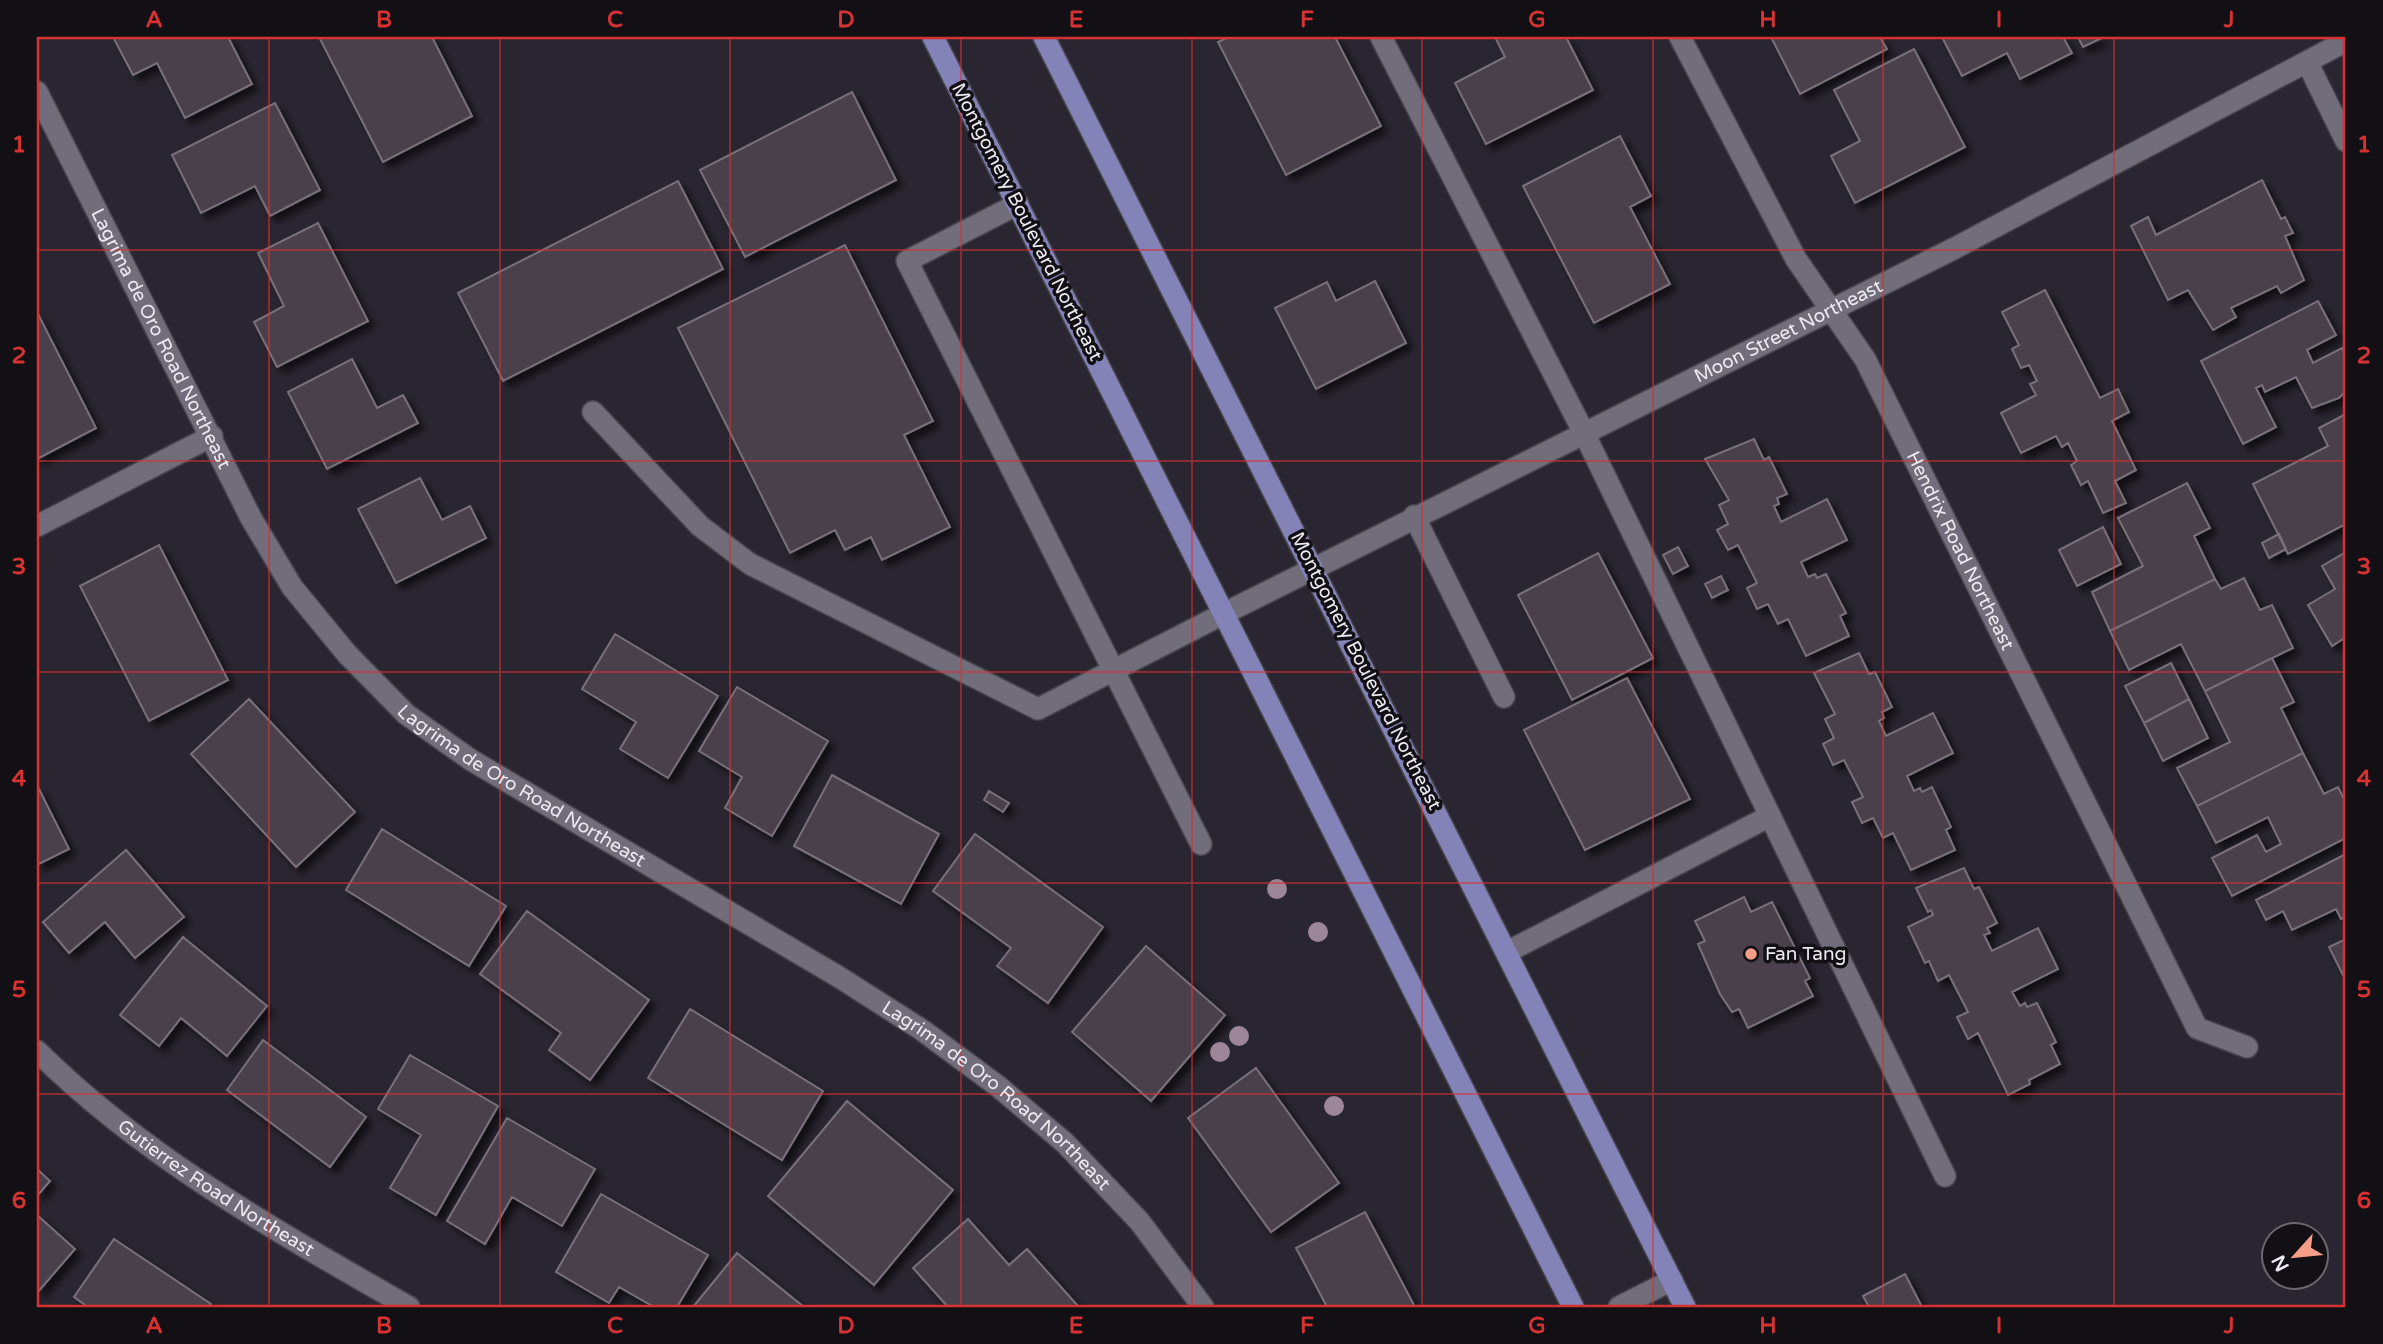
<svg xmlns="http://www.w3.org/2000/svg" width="2383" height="1344" font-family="'Varela Round',sans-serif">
  <defs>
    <filter id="shadow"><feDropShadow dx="6" dy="6" stdDeviation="3.5" flood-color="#0009"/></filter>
  </defs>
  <rect width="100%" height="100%" fill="#2a2631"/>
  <path fill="#49414b" stroke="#79707b" stroke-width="2" filter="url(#shadow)" d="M113,37H228L252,84L185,118L157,63L133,75Z
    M319,37H432L472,116L383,162Z
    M1229,37H1335L1381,126L1286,175L1218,42Z
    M1495,37H1566L1593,90L1486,144L1455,83L1505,57Z
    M1771,37H1880L1887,49L1800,94Z
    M1942,37H2063L2072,53L2020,79L2007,53L1962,76Z
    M2078,37H2104L2083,47Z
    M1914,49L1965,147L1855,203L1831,156L1860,141L1834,90Z
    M852,92L896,180L745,257L700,170Z
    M275,103L320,190L270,216L255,186L201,213L172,155Z
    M1620,136L1651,196L1630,207L1670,284L1594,323L1523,186Z
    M2262,180L2281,219L2285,217L2293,233L2285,236L2304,280L2281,293L2277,286L2231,308L2236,317L2213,330L2188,290L2168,300L2131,226L2148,217L2156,235Z
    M678,181L723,269L503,381L458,293Z
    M318,223L368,321L277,367L254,322L284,306L258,253Z
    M845,245L933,421L904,435L950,527L882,560L871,537L845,550L835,530L790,553L678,328Z
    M1375,281L1406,343L1316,389L1275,308L1327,282L1336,301Z
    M2045,290L2100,398L2118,389L2129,412L2112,421L2136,470L2115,481L2126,503L2103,513L2088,481L2081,485L2071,465L2077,461L2068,443L2062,447L2056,436L2021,453L2001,413L2036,395L2030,384L2037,381L2029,365L2021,368L2012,349L2019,345L2002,312Z
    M2318,301L2336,335L2307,350L2313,363L2342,348L2346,356V391L2339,398L2312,408L2296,377L2265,392L2262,385L2256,388L2276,427L2243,444L2201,361Z
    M37,312L96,428L37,459Z
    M352,359L377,408L403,395L418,423L327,469L288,392Z
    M2346,414V524L2288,554L2253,484L2328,446L2319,428Z
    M1754,439L1764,460L1769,457L1787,494L1777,498L1779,504L1774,506L1781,522L1827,499L1847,540L1801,562L1808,577L1815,574L1817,578L1826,574L1846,613L1840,616L1849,636L1806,656L1788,619L1778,624L1768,604L1757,609L1747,588L1757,583L1738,545L1728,550L1717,530L1728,524L1719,505L1729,500L1705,459Z
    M420,478L442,520L470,506L486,538L396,583L358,509Z
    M2187,483L2210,528L2194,536L2215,579L2110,631L2092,592L2143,566L2118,518Z
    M2103,527L2121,564L2077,586L2059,550Z
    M2279,534L2286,549L2269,558L2262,543Z
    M159,545L228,680L149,721L80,586Z
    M1678,547L1688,566L1673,574L1663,555Z
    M2346,552V637L2332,646L2308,605L2335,589L2322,566Z
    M1598,553L1653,658L1572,700L1518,595Z
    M1721,576L1728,590L1712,598L1705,584Z
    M2244,578L2260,610L2272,605L2293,648L2205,691L2181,644L2129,670L2110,631L2215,579L2221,589Z
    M615,634L718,696L668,778L620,749L636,722L582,689Z
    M1859,653L1869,674L1875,672L1892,707L1882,712L1884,718L1879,721L1886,736L1933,713L1953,753L1907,776L1914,791L1920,788L1922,792L1932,787L1951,827L1946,830L1955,850L1911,870L1893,833L1883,838L1873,818L1862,823L1852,802L1863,797L1844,760L1833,765L1823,744L1834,738L1825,719L1835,714L1814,673Z
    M2272,658L2294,702L2281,708L2303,753L2197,806L2177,768L2230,742L2205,691Z
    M2171,663L2189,699L2144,723L2125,686Z
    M1627,678L1690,799L1585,850L1524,730Z
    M737,687L828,741L772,836L725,808L742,777L699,751Z
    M249,699L355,812L296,867L191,754Z
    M2189,699L2208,738L2163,761L2144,723Z
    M2303,753L2324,794L2338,787L2346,803V838L2232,896L2212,858L2257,835L2266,852L2281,844L2268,817L2216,843L2197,806Z
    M832,775L939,834L901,904L794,846Z
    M37,785L69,849L37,865Z
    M989,791L1009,803L1003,812L984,800Z
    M382,829L506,906L469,966L346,890Z
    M975,834L1103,927L1048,1003L997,966L1011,948L933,891Z
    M126,850L184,917L135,958L105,922L69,953L43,922Z
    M2346,854V916L2341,919L2336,909L2292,930L2283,911L2266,920L2256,900Z
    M1964,868L1974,889L1979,887L1997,923L1987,928L1990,933L1984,935L1992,951L2038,928L2058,969L2012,992L2020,1006L2025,1003L2027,1007L2037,1003L2056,1042L2051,1045L2060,1064L2029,1080L2030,1084L2008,1095L1978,1033L1968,1039L1957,1017L1968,1012L1949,975L1938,981L1929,961L1925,963L1908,927L1933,915L1931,910L1928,912L1916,888Z
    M1744,897L1751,912L1772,902L1810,978L1805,981L1813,996L1748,1028L1739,1009L1732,1012L1720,994L1698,944L1705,941L1695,921Z
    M527,911L649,1000L590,1080L549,1050L561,1033L480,974Z
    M183,937L267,1006L227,1056L181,1018L159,1046L120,1015Z
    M2346,939V981L2329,947Z
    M1146,946L1225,1015L1151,1101L1072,1032Z
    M690,1009L823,1091L782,1160L648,1078Z
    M263,1040L366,1117L330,1167L227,1090Z
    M410,1055L498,1106L436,1215L390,1188L421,1135L378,1109Z
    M1256,1068L1339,1183L1271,1232L1188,1118Z
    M847,1101L953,1190L874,1285L768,1196Z
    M507,1118L595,1169L562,1226L512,1197L485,1244L447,1221Z
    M37,1169L50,1181L37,1196Z
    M601,1194L708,1255L677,1307H654L619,1287L609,1303L556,1272Z
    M1365,1212L1415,1307H1327L1296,1248Z
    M37,1215L75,1249L37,1293Z
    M968,1219L1009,1265L1027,1249L1078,1306L948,1307L913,1268Z
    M114,1239L211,1304L209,1307H88L74,1297Z
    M737,1253L804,1307H693Z
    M1905,1274L1922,1307H1869L1863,1296Z"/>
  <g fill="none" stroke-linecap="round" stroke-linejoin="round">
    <g stroke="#46444c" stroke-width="24">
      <path id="lane" d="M1381,37L1584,433L1945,1176
        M1018,204L907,261L1201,844
        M593,412L700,526L750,564L1038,709L1225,613
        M1414,516L1504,697
        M1507,952L1770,816
        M1619,1307L1672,1280"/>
    </g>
    <g stroke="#46444c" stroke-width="24">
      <g id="street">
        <path id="s1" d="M1680,37L1796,259L1865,359L2197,1028L2247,1047"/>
        <path d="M2307,62L2346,141"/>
        <path id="s2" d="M37,92L251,518L292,587L347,654L406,714L471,760L839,977L922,1030L999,1087L1065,1143L1140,1222L1203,1307"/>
        <path d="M37,526L212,436"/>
        <path id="s3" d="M1225,613L1955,248L2346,41"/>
        <path id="s4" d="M37,1051C145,1158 278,1232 409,1307"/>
      </g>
    </g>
    <g stroke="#46444c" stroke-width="24">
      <path id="primary" d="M933,37L1573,1307
        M1044,37L1685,1307"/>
    </g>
    <use href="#lane" stroke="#716d7a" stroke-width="21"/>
    <use href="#street" stroke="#716d7a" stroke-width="21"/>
    <use href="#primary" stroke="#8483b8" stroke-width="21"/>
  </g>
  <g fill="#9c8698">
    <circle cx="1277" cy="889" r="10"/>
    <circle cx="1318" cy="932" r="10"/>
    <circle cx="1239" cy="1036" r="10"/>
    <circle cx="1220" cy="1052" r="10"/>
    <circle cx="1334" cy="1106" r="10"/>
  </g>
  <path fill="none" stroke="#d73232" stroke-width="2" stroke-opacity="0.55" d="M269,37V1307M500,37V1307M730,37V1307M961,37V1307M1192,37V1307M1422,37V1307M1653,37V1307M1883,37V1307M2114,37V1307M37,250H2346M37,461H2346M37,672H2346M37,883H2346M37,1094H2346"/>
  <circle fill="#f49e88" stroke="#121015" stroke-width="2.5" cx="1751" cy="954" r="7"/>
  <g text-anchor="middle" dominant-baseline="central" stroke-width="7" stroke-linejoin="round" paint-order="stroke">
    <g font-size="19" fill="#eceaf1" stroke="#121015">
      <text transform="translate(1027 222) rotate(63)">Montgomery Boulevard Northeast</text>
      <text stroke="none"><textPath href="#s3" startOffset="630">Moon Street Northeast</textPath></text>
      <text stroke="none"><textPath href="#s2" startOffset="276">Lagrima de Oro Road Northeast</textPath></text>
      <text stroke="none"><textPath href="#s1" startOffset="586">Hendrix Road Northeast</textPath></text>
      <text transform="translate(1366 671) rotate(63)">Montgomery Boulevard Northeast</text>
      <text stroke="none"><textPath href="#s2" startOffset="864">Lagrima de Oro Road Northeast</textPath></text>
      <text stroke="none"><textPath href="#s2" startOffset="1432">Lagrima de Oro Road Northeast</textPath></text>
      <text stroke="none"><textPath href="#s4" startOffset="226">Gutierrez Road Northeast</textPath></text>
    </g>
    <g font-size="19" fill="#eceaf1" stroke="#121015" text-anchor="start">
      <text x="1765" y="954">Fan Tang</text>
    </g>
  </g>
  <rect width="2383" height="1344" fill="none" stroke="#121015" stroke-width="77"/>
  <g transform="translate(2295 1256) rotate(243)"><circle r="33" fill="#121015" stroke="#69676d" stroke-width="2"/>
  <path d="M0-5L12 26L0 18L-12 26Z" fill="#f49e88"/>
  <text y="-10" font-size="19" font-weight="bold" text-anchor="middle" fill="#eceaf1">N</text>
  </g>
  <rect x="38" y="38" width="2306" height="1268" fill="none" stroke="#d73232" stroke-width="2.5"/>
  <g font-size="23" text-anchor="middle" font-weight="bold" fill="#d73232">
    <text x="154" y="27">A</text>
    <text x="384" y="27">B</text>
    <text x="615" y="27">C</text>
    <text x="846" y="27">D</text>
    <text x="1076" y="27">E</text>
    <text x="1307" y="27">F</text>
    <text x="1537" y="27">G</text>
    <text x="1768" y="27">H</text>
    <text x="1999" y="27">I</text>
    <text x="2229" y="27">J</text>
    <text x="19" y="152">1</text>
    <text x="2364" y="152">1</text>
    <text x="19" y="363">2</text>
    <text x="2364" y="363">2</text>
    <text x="19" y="574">3</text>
    <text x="2364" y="574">3</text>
    <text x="19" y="786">4</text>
    <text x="2364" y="786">4</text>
    <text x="19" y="997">5</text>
    <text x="2364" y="997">5</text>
    <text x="19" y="1208">6</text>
    <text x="2364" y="1208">6</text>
    <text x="154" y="1333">A</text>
    <text x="384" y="1333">B</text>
    <text x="615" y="1333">C</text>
    <text x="846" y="1333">D</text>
    <text x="1076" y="1333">E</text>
    <text x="1307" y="1333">F</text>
    <text x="1537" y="1333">G</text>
    <text x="1768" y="1333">H</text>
    <text x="1999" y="1333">I</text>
    <text x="2229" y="1333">J</text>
  </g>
</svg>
